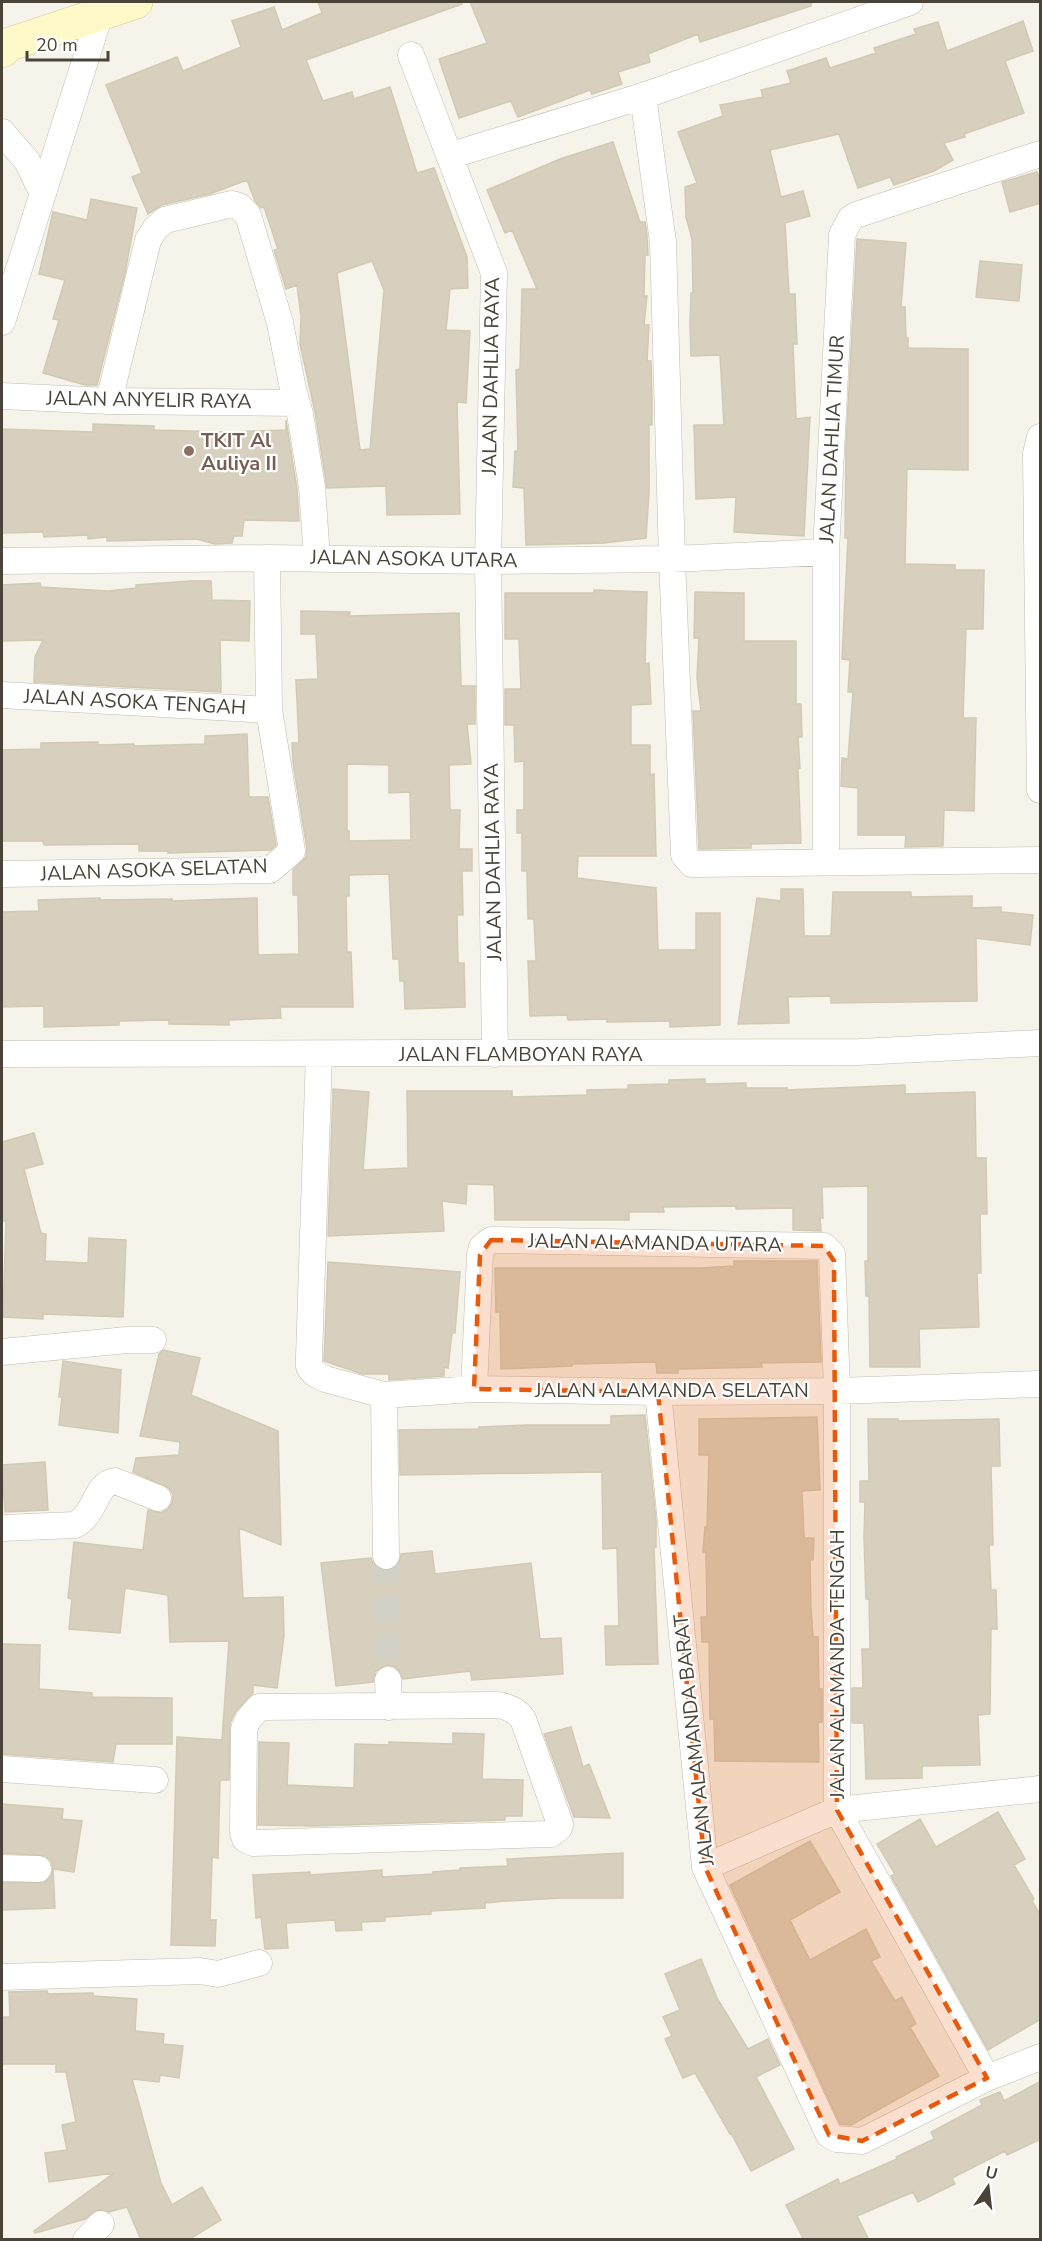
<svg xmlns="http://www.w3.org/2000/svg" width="1042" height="2241" font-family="'Nunito Sans',sans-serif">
  <rect width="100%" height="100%" fill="#f5f3ea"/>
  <path fill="#d7d0bf" stroke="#d2c9b2" stroke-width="1.5" fill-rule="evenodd" d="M318,2H461L462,4L306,60L323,101L352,92L354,99L390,87L417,173L434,168L467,257L468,288L450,289L446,330L470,331L466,403L457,402L460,514L387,515L386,486L327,488L315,412L300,344L301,317L297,285L286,289L274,250L278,249L264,207L261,208L255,201L247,180L210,194L162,205L148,214L132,177L142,173L106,85L177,57L183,71L241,47L232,21L274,7L282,30L322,13ZM372,261L384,290L370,449L360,450L337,273Z
    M470,2H811V6L700,42L698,34L648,54L650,62L618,72L622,84L592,94L590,90L518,117L511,101L459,118L439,59L487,43Z
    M1023,21L1033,51L1005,61L1024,113L964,134L965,137L944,143L953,160L934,171L894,185L890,177L858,188L839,134L770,150L781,197L803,191L810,216L785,223L789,294H795L797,344H793L796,419L810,417L804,536L734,532L736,497L696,499L694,425H724L720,355L691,356L690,323L691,293H693L692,239L686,217L685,187L697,183L678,132L723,116L720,105L763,97L761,90L791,83L787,71L826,58L830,68L876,53L874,48L916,34L914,29L938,22L947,51Z
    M613,142L640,222H645L647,235L648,255H645L644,296H647L644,325H649L647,361H651L652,399V425H649V492L646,538L604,543L526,545L524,488L513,487L515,451H518L516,370L520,369L522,289H537L512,230L505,233L487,190L560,159Z
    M1037,172L1041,184V203L1010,212L1002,182Z
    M91,199L137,208L125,273L97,385H85L43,373L59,320L53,319L65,280L39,274L53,212L87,220Z
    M857,239L906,243L901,307H905L906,338H908V348L968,349V470L907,469L905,564L955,565V570H984L983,629H966L963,718H976L974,811L944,810L943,846L905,847L906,835H858V788L841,786L842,758L848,759L853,692H848L850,660L842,659L848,538H845L846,445Z
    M980,261L1022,265L1019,301L976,297Z
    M286,420L297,489L299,521L244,520L242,536H234L232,543L215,544L197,539L107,541V537L88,539V535L44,537L43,532L2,533V429L93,432V424L154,426V430L228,432L286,430Z
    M190,581H211L212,600L250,601L249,641L220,640L221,692L34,682L35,657L43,640L2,641V585L40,583L41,587L108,591L136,588V585Z
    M594,590L647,592L645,664L649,663L651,704L631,705V745H650V775L654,774L656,856H578L577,878L656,888L658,950H696V913H720V1025L670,1027V1021L607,1022V1019L568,1020L567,1015L530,1016L528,961H536L534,919H528L527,871H522V833H517V810H524V761L515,762L514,725H505V689H521L519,639H505V593H594Z
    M695,592L744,593V641H796V704H801L802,737H798L800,768H798L801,843L751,844V848L699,849L693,711H701L697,678L699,638H694Z
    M301,611L350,612L349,616L459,613L461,686H475V724H467L471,764L449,765L450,810H460L459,849H472V871H462L463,915H457L458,963H464L465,1007L405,1009L404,981H400L399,959H393L389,874L349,875V896H346L347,952H351L353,1007H280L281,1018L229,1020V1025L169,1024V1020L119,1021V1025L44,1027V1006L2,1007V912L39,911L38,900L100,898V900L172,899V901L257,898L258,955L299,954L298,895H293V870L306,857L307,849L293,763L292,743H299L296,680L318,679L316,634H301ZM347,764L389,765V793L410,792L411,840L349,841V831H347Z
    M247,734L249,797H268L276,845L271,850L168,853V851H139V844L44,845L43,841H2V750L41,749V743L98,742V745L134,744V746L205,744V736Z
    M781,889H803L804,936H831L833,892H911V897L972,896V908L1001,907V912L1033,915L1030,945L976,938L977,1001L831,1003V996L788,997L789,1023L738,1024L757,898L781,901Z
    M705,1079V1084L746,1083V1088H787V1090L905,1085V1094L975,1092L976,1158H986L987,1214H980L981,1273H977L979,1327L919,1329L920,1367H870L869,1296H866L865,1261H868V1186L822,1187L823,1218H820L821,1231L793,1230V1208L736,1209V1206L663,1207L664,1212H629V1220H495L494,1185L467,1184L466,1204L442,1201L444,1231L328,1236L333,1089L369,1092L363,1170L408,1168L407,1091H512V1097L587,1095V1090L628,1089V1085L669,1084V1080Z
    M34,1133L43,1164L24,1169L41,1233L46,1234L45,1261L88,1263L89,1238L126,1240L123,1317L43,1314V1319L3,1317L6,1220L2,1222V1142Z
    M734,1261H817L821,1362L761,1363L762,1367L678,1369V1373H657L656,1362L572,1364V1366L501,1369L500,1312H496L495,1268H700L734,1266Z
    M328,1262L460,1272L455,1333H452L448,1368L444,1367V1376L389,1380V1374H362L324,1361Z
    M163,1350L200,1358L191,1395L278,1431L281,1545L239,1528L243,1598L283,1597L284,1636L277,1688L253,1685V1693L236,1711L230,1723L229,1780H220L218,1858L212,1857L210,1920H216L215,1946L171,1945L177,1737L222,1740L229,1641L170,1642L168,1595L125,1588L120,1633L69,1629L72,1599L68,1598L74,1542L143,1550L148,1510L161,1513L168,1509L172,1503L173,1495L169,1488L133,1472L136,1458L179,1455L180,1442L140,1436L159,1354Z
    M63,1361L121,1370L118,1433L59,1425L62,1397H59Z
    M645,1415L656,1520V1547H654L658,1664L606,1665L605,1626H619L617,1548L603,1549L602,1472L400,1475L399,1430L479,1429V1427L528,1425H611V1416Z
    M817,1417L820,1490L802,1491L804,1538H814L813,1560H810L811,1608L813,1637H818L819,1689H822V1722H818L819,1762L715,1761L714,1719H710L709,1642H702L701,1617H707L706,1552H703L705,1527L707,1528L709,1455H699V1419Z
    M868,1419H898V1421L999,1419L1000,1466H991L993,1545H989L991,1590H996L997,1629H991L990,1714L978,1715L980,1765L922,1766V1778L866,1779L864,1723H852V1688H863L862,1649H870L869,1599H866L864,1537L865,1502H860V1481H869Z
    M45,1462L48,1510L5,1512L2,1465Z
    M432,1551L435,1574L531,1563L540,1639L561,1638L563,1674L472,1680L470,1671L403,1679L400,1672L395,1667L387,1665L380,1668L375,1672L373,1682L336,1686L321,1563L371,1558L373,1564L378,1569L387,1571L393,1569L399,1564L401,1554Z
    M2,1644L40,1645L39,1689L92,1693V1697L172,1698V1744H116L113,1762L2,1754Z
    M571,1727L583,1767L589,1764L610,1818L574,1817L544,1734Z
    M453,1733L484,1734L482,1779L523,1780L522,1816H505V1820L312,1826L258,1825L259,1742L289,1743L287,1785L354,1788L355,1744L389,1745V1742L453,1744Z
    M2,1804L63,1809L62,1819L82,1821L74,1872L53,1869L55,1908L2,1910V1883L45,1882L51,1876L53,1869L51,1861L45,1856L2,1853Z
    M998,1812L1025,1859L1014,1865L1034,1899L1032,1901L1041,1916V2019L988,2050L891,1876L895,1874L877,1844L920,1819L936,1847Z
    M810,1841L840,1892L790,1920L810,1960L866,1929L880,1957L871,1961L895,2001L902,1997L916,2024L910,2027L939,2076L851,2125L840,2124L730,1885Z
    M623,1853V1898H561L506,1901L485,1903V1908L431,1911V1914L385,1917V1921L361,1922L362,1930L336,1931L335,1920L286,1923L288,1948L265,1949L261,1917L256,1918L253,1875L310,1872V1875L382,1870V1877L433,1874V1872L460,1870V1868L508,1866L507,1859Z
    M701,1959L717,1998L748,2049L768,2039L780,2065L756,2077L794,2149L751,2171L731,2133L730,2134L695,2073L683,2078L665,2039L672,2036L663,2017L680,2010L665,1974Z
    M47,1991L48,1994L93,1993V1996L137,1999L135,2031L164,2034L163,2044L183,2046L179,2078L160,2075L159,2082L132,2079L161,2183L172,2205L202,2187L221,2220L188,2240H141L127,2207L109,2212L97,2210L85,2219L35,2233L34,2231L114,2173L49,2182L45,2153L67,2150L62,2125L76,2122L66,2072H56V2064H2V2017H10L9,1992Z
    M1041,2081V2139L1007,2155L1005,2151L952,2178L955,2184L918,2202L913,2192L857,2216L869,2240H804L786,2205L838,2179L840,2184L897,2159L896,2157L934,2139L931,2132L982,2105L980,2100L1000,2092L1004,2101Z"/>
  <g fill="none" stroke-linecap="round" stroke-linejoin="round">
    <path stroke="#d3d0c6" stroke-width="26" stroke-dasharray="26 13" stroke-linecap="butt" d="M386,1556L388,1680"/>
    <g stroke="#c1bcac" stroke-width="27">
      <path id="street" d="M411,55L494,273L488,561L495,1054
        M643,96L663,242L672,559L684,855L692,864L1040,860
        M2,132L27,161L42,192
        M449,156L643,96L910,2
        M2,322L100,14
        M2,396L109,401L296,403
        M109,401L148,240L155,229L165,220L232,204L239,206L248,215L280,323L293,389L300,414L312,487L317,558
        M1040,437L1036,454L1040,790
        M2,561L267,558L488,561L672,559L826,552
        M2,695L269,710
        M826,862V552L842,235L850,219L856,215L1040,154
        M2,874L270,870L292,851L269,710L267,558
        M2,1054L859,1052L1040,1043
        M319,1054L309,1357V1367L314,1373L325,1379L384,1395L474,1389L658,1392L837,1391L1040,1384
        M2,1352L127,1340H153
        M474,1389L480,1255L482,1247L491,1240L824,1246L832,1254L837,1391V1810L987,2078
        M658,1392L705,1867L829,2135L837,2139L862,2141L987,2078L1040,2057
        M384,1395L386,1556
        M2,1528L75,1525C98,1512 94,1484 115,1481L158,1498
        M388,1680L389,1707
        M499,1705C510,1708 516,1710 523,1719L560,1824L559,1828L551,1834L253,1843L245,1839L243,1833L244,1729L248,1720L259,1707Z
        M2,1769L155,1780
        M705,1867L837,1810L1040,1789
        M2,1868L38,1869
        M2,1977L200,1971L218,1974L259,1963
        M86,2240L101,2224"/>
    </g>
    <g stroke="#d6cc99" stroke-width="34">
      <path id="secondary" d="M2,51L10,44L136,2"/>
    </g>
    <use href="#street" stroke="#fff" stroke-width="26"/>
    <use href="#secondary" stroke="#fff8c9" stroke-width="33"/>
  </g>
  <path fill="#e8590c" fill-opacity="0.2" stroke="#e8590c" stroke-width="4.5" stroke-dasharray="12 8" stroke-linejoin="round" d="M491,1240L824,1246L834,1261L837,1810L987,2078L862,2141L829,2135L705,1867L658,1392L474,1389L480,1255Z"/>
  <circle fill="#8d6e63" stroke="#fff" stroke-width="2" cx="189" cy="451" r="6"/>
  <g text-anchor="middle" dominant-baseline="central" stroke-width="4.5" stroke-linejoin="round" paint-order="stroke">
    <g font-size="20" fill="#494437" stroke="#fff">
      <text transform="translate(491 376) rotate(-89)">JALAN DAHLIA RAYA</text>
      <text transform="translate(149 400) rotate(1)">JALAN ANYELIR RAYA</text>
      <text transform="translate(832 439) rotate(-87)">JALAN DAHLIA TIMUR</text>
      <text transform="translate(414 559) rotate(1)">JALAN ASOKA UTARA</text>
      <text transform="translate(135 702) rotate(3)">JALAN ASOKA TENGAH</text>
      <text transform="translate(493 862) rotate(-91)">JALAN DAHLIA RAYA</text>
      <text transform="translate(154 870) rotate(-2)">JALAN ASOKA SELATAN</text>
      <text x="521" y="1054">JALAN FLAMBOYAN RAYA</text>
      <text transform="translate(655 1243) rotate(1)">JALAN ALAMANDA UTARA</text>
      <text x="672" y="1390">JALAN ALAMANDA SELATAN</text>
      <text transform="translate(837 1664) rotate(-90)">JALAN ALAMANDA TENGAH</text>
      <text transform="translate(694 1740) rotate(-96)">JALAN ALAMANDA BARAT</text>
    </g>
    <g font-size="20" font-weight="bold" fill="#785e54" stroke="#fff" text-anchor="start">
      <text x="201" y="440">TKIT Al<tspan x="201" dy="23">Auliya II</tspan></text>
    </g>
  </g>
  <rect width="1042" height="2241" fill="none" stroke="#494437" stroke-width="6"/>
  <g transform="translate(988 2187) rotate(14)" stroke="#ffffff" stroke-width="4.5" paint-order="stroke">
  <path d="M0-4.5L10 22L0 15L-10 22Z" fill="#494437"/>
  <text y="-9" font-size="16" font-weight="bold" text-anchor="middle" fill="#494437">U</text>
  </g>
  <path d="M27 51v9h81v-9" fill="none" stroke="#494437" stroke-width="3"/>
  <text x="36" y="51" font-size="18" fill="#494437" stroke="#ffffff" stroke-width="4.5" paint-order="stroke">20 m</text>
</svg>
